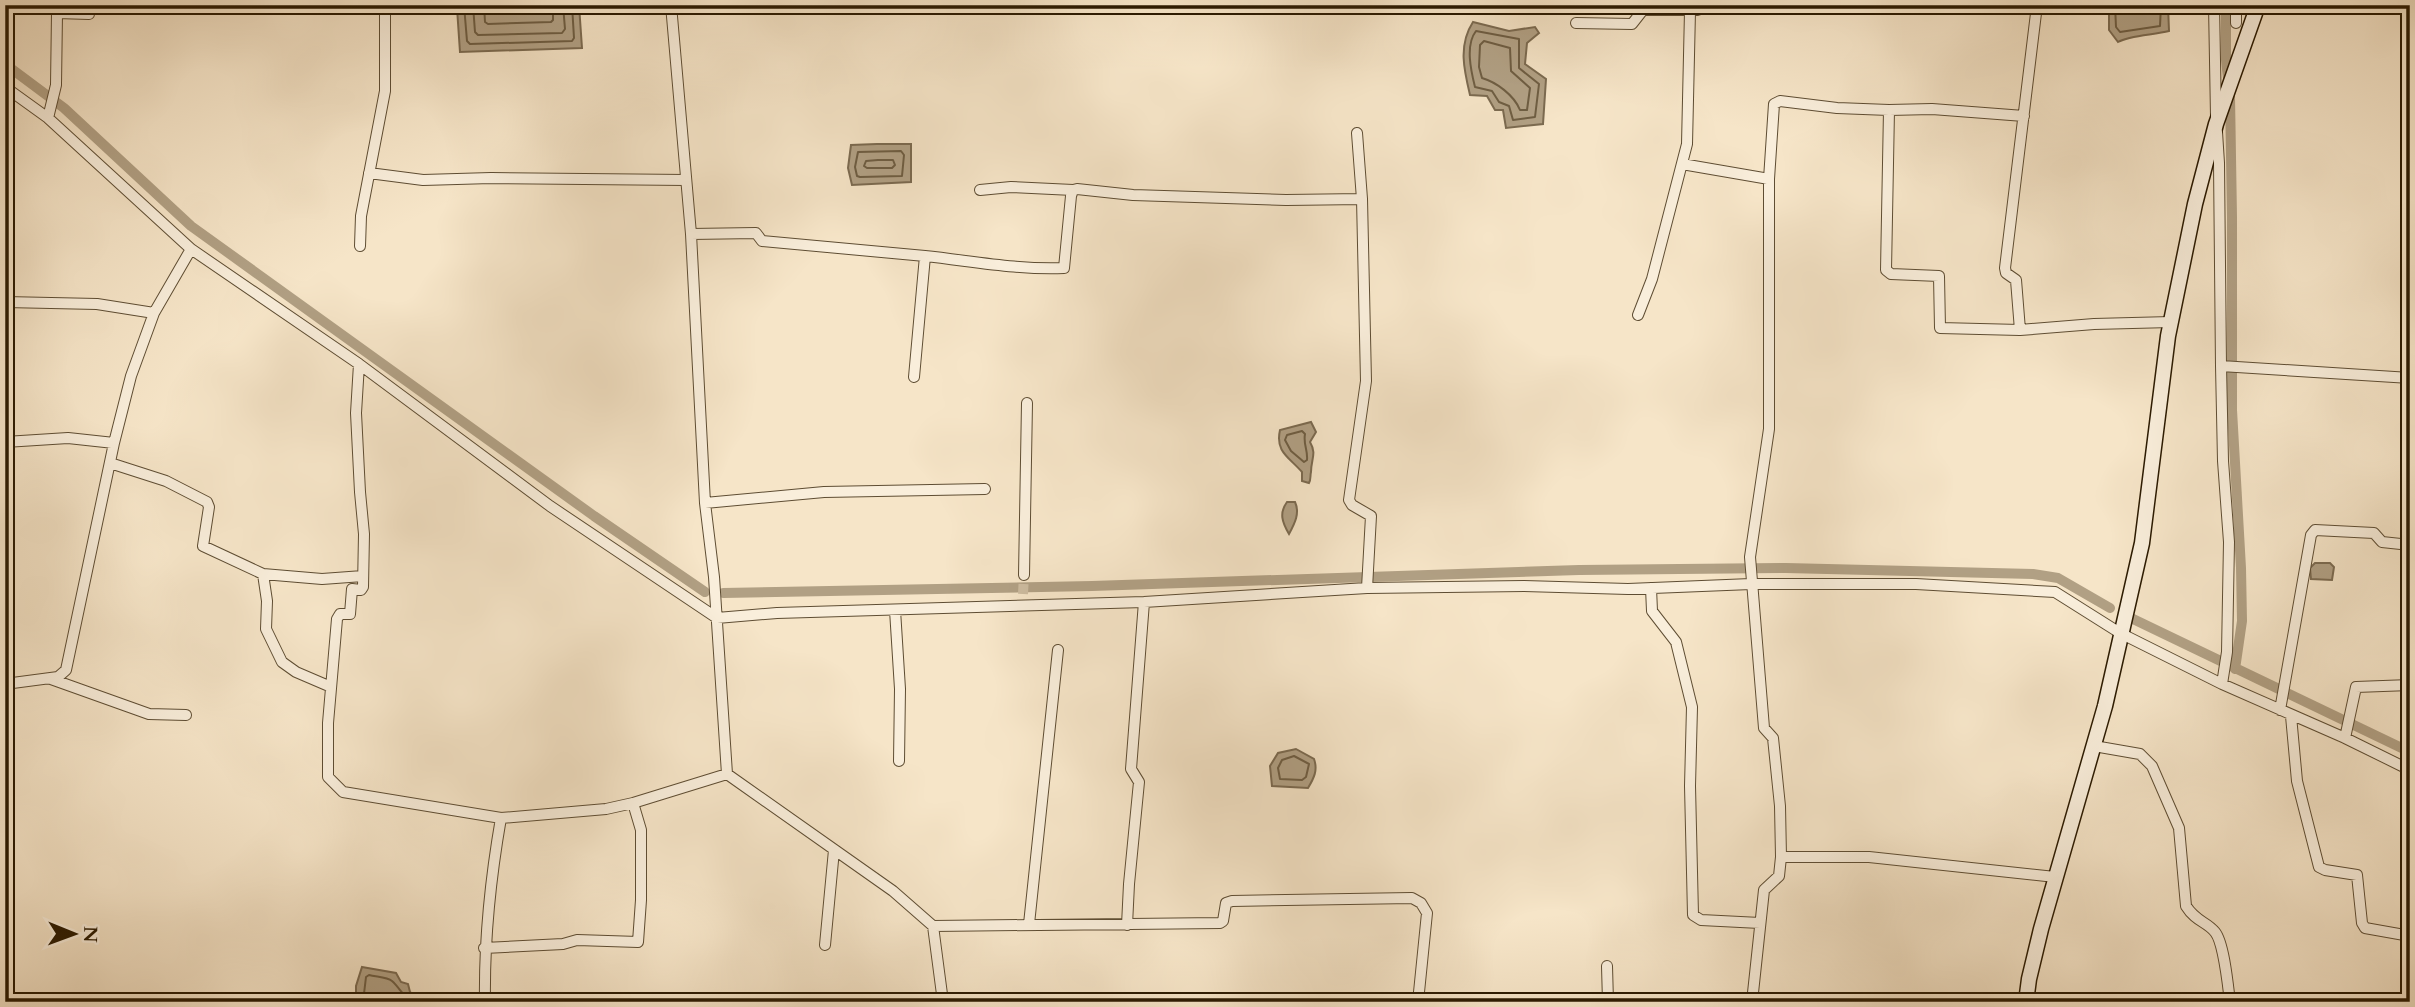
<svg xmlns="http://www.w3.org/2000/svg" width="2415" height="1007" font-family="Cardo,serif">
  <rect width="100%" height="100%" fill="#f6e5c8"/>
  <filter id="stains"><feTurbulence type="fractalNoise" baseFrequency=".00286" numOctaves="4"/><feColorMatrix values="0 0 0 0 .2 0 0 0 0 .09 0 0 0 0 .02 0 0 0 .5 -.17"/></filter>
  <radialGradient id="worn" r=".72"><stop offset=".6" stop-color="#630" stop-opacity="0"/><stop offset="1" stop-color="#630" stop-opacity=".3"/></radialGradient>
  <path fill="#b1a084" stroke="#7b6a50" stroke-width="2" d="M465,5H579L582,48L460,52L457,8Z
    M2109,5H2168L2169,31C2154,35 2130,35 2118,42L2109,30Z
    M1473,22L1509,31L1535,27L1539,33L1527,43L1525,64L1546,79L1543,124L1506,128L1503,110H1495L1487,96L1470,95C1464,70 1458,45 1473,22Z
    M877,144H911V182L852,185L848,168L851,145Z
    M1311,422L1316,432L1310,442C1317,454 1311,459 1311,472C1310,476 1311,480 1309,483L1302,481V472C1289,457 1275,452 1280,430Z
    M1287,502H1295C1300,513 1295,523 1289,534C1282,522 1279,513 1287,502Z
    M2315,563H2330L2334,567L2332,580L2311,579L2310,568Z
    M1296,749L1314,759C1318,770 1314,778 1308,788L1272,786L1270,766L1278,753Z
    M362,967L396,973L401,982L408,984L410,992L414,995L451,998L449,1002H356V986Z"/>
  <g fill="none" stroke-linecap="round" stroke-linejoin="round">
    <path stroke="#6e5d42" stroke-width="2" d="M464,5L467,41L470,44L572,41L574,38L572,5
      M473,5L475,32L478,35L562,33L565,29L563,5
      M484,5L485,22L488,24L551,22L553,20V5
      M2115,5L2116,27L2120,32L2160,26L2161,5
      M1476,31L1519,39V68L1539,84L1535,117L1513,120L1509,106L1499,102L1492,91L1475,87C1471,71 1465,45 1476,31Z
      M1484,41L1510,48L1511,71L1530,88L1527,110H1520C1514,95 1496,82 1482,78L1479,67L1480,45Z
      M901,151L904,155L902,176L860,177L857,176L855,167L858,152Z
      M878,160H893L895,165L892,168H867L864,166L866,161Z
      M1302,431L1305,434C1303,444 1308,450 1307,460L1304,462L1291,451L1285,440L1287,435Z
      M1294,756L1309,764L1306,777L1302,780L1280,779L1278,768L1282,760Z
      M363,1002L366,977L369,975C376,977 387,977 392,981C400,988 403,997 413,1002"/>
    <path stroke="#b1a084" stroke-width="10" d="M2226,5V60L2230,96L2232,217V410L2241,568L2242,621L2235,669
      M5,64L64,108L191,226L594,516L705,592
      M723,593L1092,586L1579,570L1786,568L2033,574L2058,578L2110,608
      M2131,618L2410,752"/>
    <path stroke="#cdbca0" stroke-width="10" stroke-dasharray="10 5" stroke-linecap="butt" d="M1023,594L1024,575"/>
    <g stroke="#5e4d33" stroke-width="12">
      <path id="street" d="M2214,5L2216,117
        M1700,8L1784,5
        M1576,23L1632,24L1643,10H1698L1701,5
        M2236,23V5
        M5,87L48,118L191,249L359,364L550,506L717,618L777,613L1144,602L1367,588L1524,586L1628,589L1751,584H1916L2055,592L2120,633L2222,684L2345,738L2410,770
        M1889,110L1886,270L1891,274L1939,276L1940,328L2020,330L2094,324L2171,322
        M48,118L56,85L57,13L89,14L90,5
        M2217,132L2219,163L2221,366L2223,461L2229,542L2227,652L2222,684
        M1357,133L1362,199L1366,381L1349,500L1352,505L1371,516L1367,588
        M1682,164L1769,179
        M369,173L423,180L491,178L686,180
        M980,190L1011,187L1073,190
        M691,234L756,233L762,241L925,256L914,377
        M360,246L361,216L385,91V5
        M925,256C972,261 1018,270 1064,268L1071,196L1073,190L1077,189L1133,195L1286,200L1362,199
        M5,302L97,304L154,313
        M1638,315L1652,279L1687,144L1690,11
        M2020,330L2016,280L2006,273L2005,268L2037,5
        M359,364L356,413L360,492L364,534L363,587L361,590L352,589L350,614H340L337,619L328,723V777L343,792L501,818
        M2221,366L2410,378
        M5,442L68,438L114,443
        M110,463L166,481L207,502L209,507L203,546L263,574L322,579L363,576
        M705,503L824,492L985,489
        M263,574L267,601L266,629L282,662L296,672L331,687
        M1024,575L1027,403
        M1651,588L1652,611L1676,642L1692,707L1690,786L1693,915L1701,920L1760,923
        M895,610L900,689L899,761
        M51,679L149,714L186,715
        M5,684L58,677L66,670L114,443L131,376L154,313L191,249
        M2280,710L2311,535L2315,530L2374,533L2382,542L2410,545
        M2291,716L2297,781L2319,867L2325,870L2357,875L2362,923L2365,928L2410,936
        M2345,738L2356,687L2410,685
        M2094,746L2140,754L2152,766L2179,828L2186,906C2196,922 2206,921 2215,932C2224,943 2228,986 2230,1002
        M727,774L893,891L933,926L943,1002
        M1781,857H1869L2055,877
        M1029,924L1058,650
        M1127,925L1129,884L1139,782L1131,769L1144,602
        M933,926L1220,923L1223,921L1226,903L1232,901L1412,898L1421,903L1427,913L1418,1002
        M825,945L834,850
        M484,948L563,944L577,940L638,942L641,900V830L633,803
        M1607,966L1608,1002
        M485,1002C484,937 490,881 501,818L606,809L633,803L727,774L714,577L705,503L691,234L671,5
        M1752,1002L1764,890L1779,876L1781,857L1780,806L1773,738L1764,728L1750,557L1769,429V179L1774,104L1780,101L1837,108L1889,110L1932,109L2024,116"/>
    </g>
    <g stroke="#2b1a01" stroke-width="17">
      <path id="secondary" d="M2026,1002L2029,979L2041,929L2105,706L2142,543L2168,336L2195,204L2216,124L2258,5"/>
    </g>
    <use href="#street" stroke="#f9eedb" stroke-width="10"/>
    <use href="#secondary" stroke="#f9eedb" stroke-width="14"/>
  </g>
  <rect width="2415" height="1007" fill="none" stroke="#f6e5c8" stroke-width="28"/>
  <rect x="7" y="7" width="2401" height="993" fill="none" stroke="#2b1a01" stroke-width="3.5"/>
  <rect x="14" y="14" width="2387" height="979" fill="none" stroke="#2b1a01" stroke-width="2"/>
  <g transform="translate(74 934) rotate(91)" stroke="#f9eedb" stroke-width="5" paint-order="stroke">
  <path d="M0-5L12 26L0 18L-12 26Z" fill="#2b1a01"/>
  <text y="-10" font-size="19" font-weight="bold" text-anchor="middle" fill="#2b1a01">N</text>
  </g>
  <rect width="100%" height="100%" filter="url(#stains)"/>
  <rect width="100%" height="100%" fill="url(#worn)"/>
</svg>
